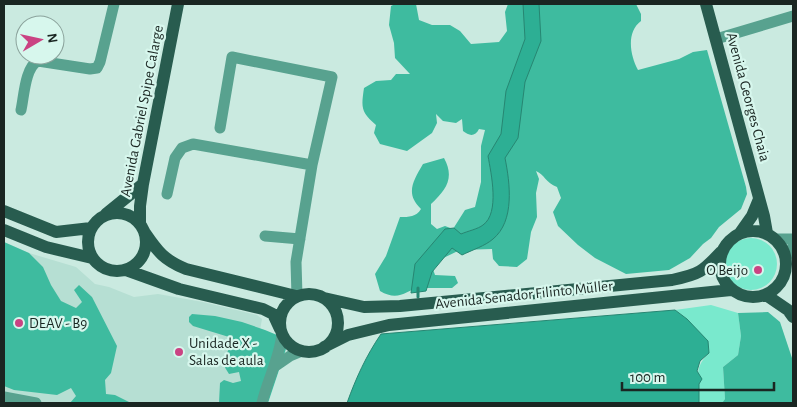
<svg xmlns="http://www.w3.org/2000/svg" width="797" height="407" font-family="'Alegreya Sans',sans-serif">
  <rect width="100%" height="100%" fill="#caeae0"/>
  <path fill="#b6dfd3" d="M4,242L29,253L76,267L95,284L109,287L134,297L158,294L203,302L257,315L262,319L247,403H4Z"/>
  <path fill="#79e9cd" d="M725 264a26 26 0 1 1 52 0a26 26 0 1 1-52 0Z
    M711,305L738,313L741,336L738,355L723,367L725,399L722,403H699C699,382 692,369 709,353L687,319L675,310Z"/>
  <path fill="#3ebb9f" d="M395,4H416L419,20L432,25H450L460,31L471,44L499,42L507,31L505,12L508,4H636L641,14V21C626,32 630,55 638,70L679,59L693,52L707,50L746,187L747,194L741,209L719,227L711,238L703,244L690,258L669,270L626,274L595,258L578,245L558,226L553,212L561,198L557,187C546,183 544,174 536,171L539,179L536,193L537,217L531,232L527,259L517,267L499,266L493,259L492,249L460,250L437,261L433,269L435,275L455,276L458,283L452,288H427L421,285C405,293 397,301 380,291L375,274L386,256L400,217C409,217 416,217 421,209C405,194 413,181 423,164L444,158C455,178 446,190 431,204V224L437,229L445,226L453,229L465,210L475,207L481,182V146L485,130L479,129C475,137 469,136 463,131L462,119L456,123L443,121L436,114L437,123L432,133L407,151L380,144L374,133L376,125C361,112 361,108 364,88L376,81L391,80L396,74H410L395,58L394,43L389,25L391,6Z
    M4,242L29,253L43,267L51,285L61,301L76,308L82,302L74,290L79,285L92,297L117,346L111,373L105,380L106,394L115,395L131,403H70L76,396L71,388L57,395L14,390L4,386Z
    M768,312L780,322L793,361V403H722L725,399L723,367L738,355L741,336L738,313Z
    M192,314L215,316L242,322L265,330L277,335L286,349L268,403H219L220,383L224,380L233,383L241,381L239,372L229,374L224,366L229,346L233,340L229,337L193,326L189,322V317Z"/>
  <path fill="#2daf94" stroke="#278672" d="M523,4H539L541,41L525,82L518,138L505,158C510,183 515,221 493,239C485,246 472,250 462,255L452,248L432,272L426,291L411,293L415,264L445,229L454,228L461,234C468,231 478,229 483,225C500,213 491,173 488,156L501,134L506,91L525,39Z
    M675,310L687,319L708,341L709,353L700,361L697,371L702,379L699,384V403H347C356,378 366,356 381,334Z"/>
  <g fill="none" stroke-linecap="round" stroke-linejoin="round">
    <path stroke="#278672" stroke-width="3" d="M418,288V297"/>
    <path stroke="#58a28f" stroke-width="11" d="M716,39L793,16
      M21,110C24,97 25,67 38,61L90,69L97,68L100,62L114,4
      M220,128L232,57L332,77L312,165
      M167,194L175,158L182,148L193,144L312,165L296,262L297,296
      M265,236L300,239
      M775,239H793
      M786,257L793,247
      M274,367L290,356L302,351
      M4,397L36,403
      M262,403C267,380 280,358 282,333"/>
    <path stroke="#285c4f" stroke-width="12" d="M706,4L764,216L767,233
      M4,211L56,232L91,228
      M88 242a29 29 0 1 1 58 0a29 29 0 1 1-58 0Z
      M106,214L143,184
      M140,224V206L143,184L178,4
      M4,230L46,247L92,258
      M720 264a33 33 0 1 1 66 0a33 33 0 1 1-66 0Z
      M145,233C158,252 164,260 186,269L296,296
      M740,233L752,216L759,199
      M126,270L179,289L263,309L273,314L280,329
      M280 323a29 29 0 1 1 58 0a29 29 0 1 1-58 0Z
      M766,295L788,310L793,317
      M324,298L364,307L400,306L672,280C700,274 702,272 721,252
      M324,347L348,335L389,325L731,290"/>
  </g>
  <g fill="#ca4383" stroke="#d7f7ed" stroke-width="2">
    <circle cx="758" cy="270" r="5"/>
    <circle cx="19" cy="323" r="5"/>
    <circle cx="179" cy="352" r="5"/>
  </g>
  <g text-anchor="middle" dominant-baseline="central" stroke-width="4.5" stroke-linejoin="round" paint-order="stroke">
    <g font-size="15" fill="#1a2622" stroke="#d7f7ed">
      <text transform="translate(748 97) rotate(75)">Avenida Georges Chaia</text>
      <text transform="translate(142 111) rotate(-79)">Avenida Gabriel Spipe Calarge</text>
      <text transform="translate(524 295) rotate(-6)">Avenida Senador Filinto Müller</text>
    </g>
    <g font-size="15" fill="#1a2622" stroke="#d7f7ed" text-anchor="start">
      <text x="748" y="270" text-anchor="end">O Beijo</text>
      <text x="29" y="323">DEAV - B9</text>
      <text x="189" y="343">Unidade X -<tspan x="189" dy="17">Salas de aula</tspan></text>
    </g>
  </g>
  <rect width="797" height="407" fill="none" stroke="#1a2622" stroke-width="10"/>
  <g transform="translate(40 40) rotate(81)"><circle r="24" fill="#d7f7ed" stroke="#8ba39c"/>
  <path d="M0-4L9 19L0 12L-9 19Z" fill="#ca4383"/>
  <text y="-8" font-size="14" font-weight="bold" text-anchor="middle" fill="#1a2622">N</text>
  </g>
  <path d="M622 382v8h152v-8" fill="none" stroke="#1a2622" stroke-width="2.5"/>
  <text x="630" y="382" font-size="15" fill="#1a2622" stroke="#d7f7ed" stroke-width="4" paint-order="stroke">100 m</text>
</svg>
